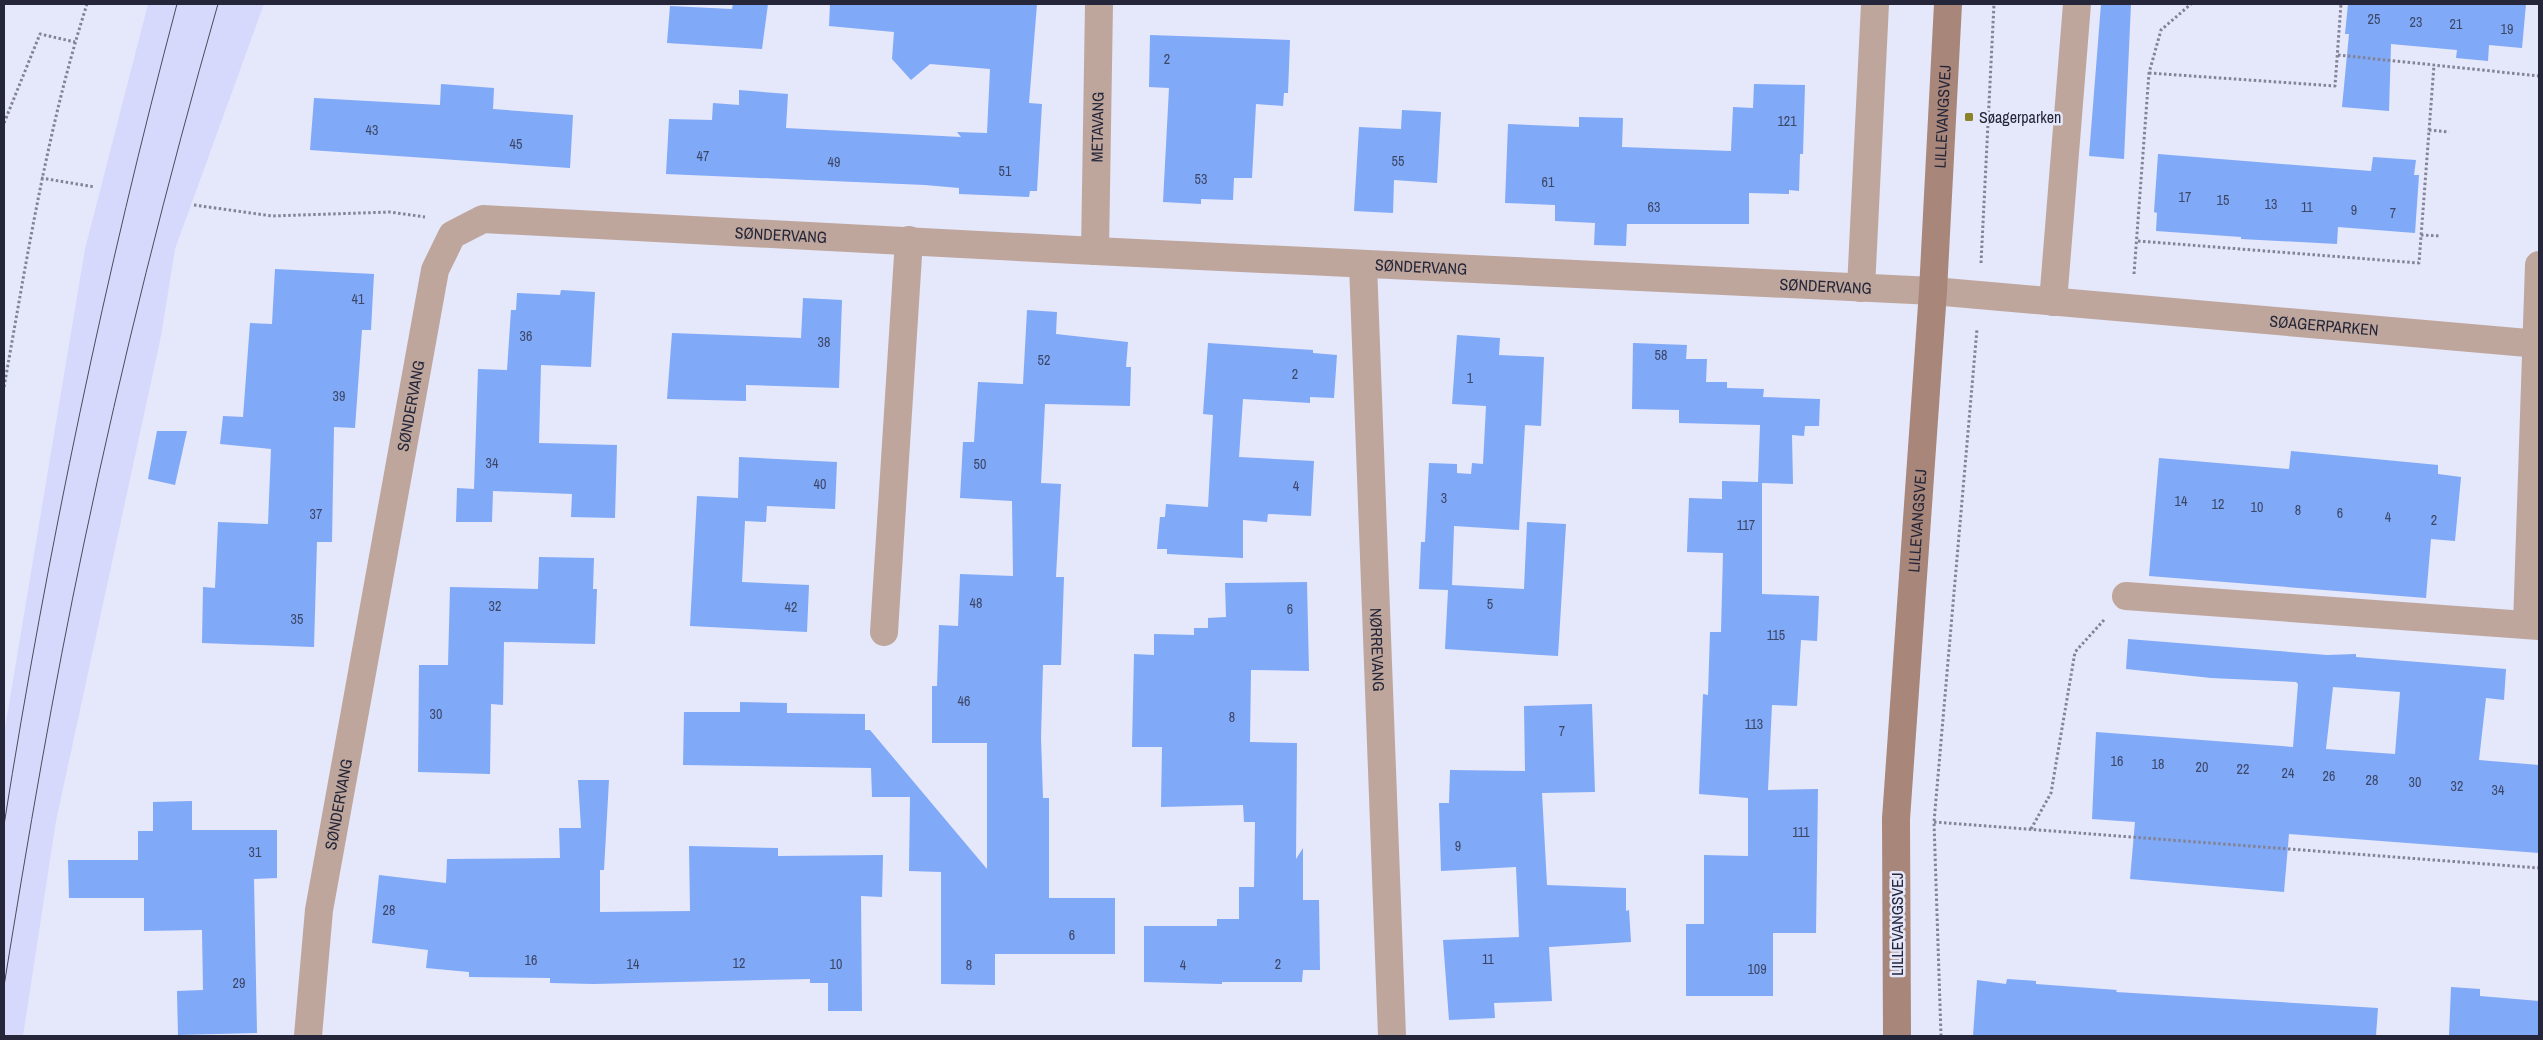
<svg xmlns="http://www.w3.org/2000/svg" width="2543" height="1040" font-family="'Archivo Narrow',sans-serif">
  <rect width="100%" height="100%" fill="#e5e7fb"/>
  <path fill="#d7d9fc" d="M148,4H264L175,249L161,336L56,821L23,1036H4V734L85,249Z"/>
  <path fill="#80a9f7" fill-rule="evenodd" d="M733,4H768L762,49L667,43L670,6L732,9Z
    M830,4H1037L1029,103L1042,104L1037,191H1030L1029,197L959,194V188L925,185L666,174L669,119L712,120L713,103L739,105V90L788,94L786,128L961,137L957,132L987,133L990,69L930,64L911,80L892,59L894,32L829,26Z
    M2101,4H2131L2124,159L2089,156Z
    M2348,4H2526L2522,48L2489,45L2488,61L2456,58L2457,50L2391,44L2389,111L2342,107L2349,34H2345Z
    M1150,35L1290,40L1288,93H1284L1283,106L1256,104L1252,178H1234L1233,200L1201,199V204L1163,202L1169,88L1149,87Z
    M441,84L494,88L493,109L573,115L570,168L310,150L314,98L440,105Z
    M1754,84L1805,85L1803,154H1800L1799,191L1789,190V194L1749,193V224H1627L1626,246L1594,245L1595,223L1555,221V205L1505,203L1508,124L1579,127V117L1623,118L1622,147L1731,151L1733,107L1753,108Z
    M1402,110L1441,112L1437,183L1394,180L1393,213L1354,211L1359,127L1401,129Z
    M2158,154L2371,171L2373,157L2416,160L2414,175H2419L2415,233L2338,227L2337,244L2241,239V237L2156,231L2157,213L2154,212Z
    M275,269L374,274L371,330H362L355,428L334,427L332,542H317L314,647L202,643L203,587L215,588L218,522L268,524L271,449L220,444L223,416L243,417L250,323L272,324Z
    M561,290L595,292L591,367L541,365L539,443L617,445L615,518L571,517L572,494L493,491L492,522H456L457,488L474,489L478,369L507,370L511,310H516L517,293L560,295Z
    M803,298L842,300L839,388L746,385V401L667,399L672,333L801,338Z
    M1027,310L1057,312L1056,334L1128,342L1126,367H1131L1130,406L1045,404L1041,483L1061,484L1056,577H1064L1061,665H1043L1041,737L1043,798H1049V898H1115V954H995V985L941,984V872L909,871L910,797H872L871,768L683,765L684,712H740V702L787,703V713L865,714V730H870L987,869V743H932V686H937L939,625L958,626L960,574L1013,576L1012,501L960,498L963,442H974L978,382L1023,384Z
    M1457,335L1500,338L1499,355L1544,357L1541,426L1525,425L1519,530L1454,526L1452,585L1524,589L1527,522L1566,524L1558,656L1445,649L1448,590L1419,589L1421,542H1425L1429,463L1457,464V473L1471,474L1472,463L1483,464L1486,406L1452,404Z
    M1208,343L1313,350V353L1337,355L1334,398L1310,397V403L1243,399L1239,457L1314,461L1311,516L1268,514L1267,522L1243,520V558L1167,554V549H1157L1160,517H1165L1166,504L1208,507L1213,415L1203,414Z
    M1633,343L1687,345L1686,359H1707L1706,382H1727V388L1764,389L1763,397L1820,399L1819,426H1805L1804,436L1792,435L1793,484L1762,483V594L1819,596L1817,641L1801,640L1797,706L1772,705L1768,790L1818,789L1816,933H1773V996H1686V924H1704V855L1748,856V798L1699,794L1703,694L1708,695L1710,632H1721L1723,553L1687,552L1689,498L1722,499V481L1758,482L1760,425L1679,423V410L1632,409Z
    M157,431H187L175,485L148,479Z
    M2291,451L2438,465V474L2461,477L2455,541L2431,539L2426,598L2149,576L2159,458L2289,469Z
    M739,457L837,462L835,509L767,506L766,522L745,521L742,582L809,585L807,632L690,626L697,496L738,498Z
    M539,557L594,558L593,589H597L595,644L504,642L503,705L491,704L490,774L418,772L419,665H448L450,587L538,589Z
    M1307,582L1309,671L1251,670L1250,742L1297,743L1296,859L1303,848V900H1319L1320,970H1303L1302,982H1222V984L1144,982V926H1217V919H1239V887H1254L1255,822H1244L1243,805L1161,807L1162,747H1132L1134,654L1154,655V634L1194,635V628H1208V618L1226,617L1225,583Z
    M2128,639L2327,655L2356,654V657L2506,669L2504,700L2486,698L2479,760L2539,765V853L2289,834L2284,892L2130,879L2135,822L2092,819L2096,732L2293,747L2298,684L2296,682L2211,678L2126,669ZM2333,687L2400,692L2395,754L2326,749Z
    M1592,704L1595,792L1542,793L1547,885L1626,888V911L1629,910L1631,942L1549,947L1552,1001L1494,1003L1495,1018L1449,1020L1443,940L1519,937L1516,867L1441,871L1439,803H1449L1450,770L1525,771L1524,706Z
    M578,780H609L604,870H600V912L690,911L689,846L778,848V856L883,855L882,897L861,896L862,1011H828V983H810V979L594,984L550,983V978L469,977V972L426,968L428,950L372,943L379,875L446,883L447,859L560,858L559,828H581Z
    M192,801V830H277V878L254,879L257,1033L178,1035L177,991L203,990L202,930L144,931V898H69L68,860H138V831H153V802Z
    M2007,979L2036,981V984L2117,990L2116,992L2378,1008L2376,1036H1973L1977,980L2006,984Z
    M2451,987L2480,989V996L2539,1001V1036H2449Z"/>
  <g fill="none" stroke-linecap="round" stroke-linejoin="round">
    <path stroke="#828397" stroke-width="3" stroke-dasharray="2.5 2.5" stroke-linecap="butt" d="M2338,55L2539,76
      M2149,73L2335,86L2341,4
      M4,123L40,34L75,42
      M2429,130L2449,132
      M41,178L95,187
      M194,205L272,216L390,212L425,217
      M2421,235L2441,236
      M2138,241L2419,263L2434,65
      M1981,263L1994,4
      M2134,274L2149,73L2161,30L2191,4
      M4,387C27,258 47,129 87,4
      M1934,822L2539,868
      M2031,829L2051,793L2075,652L2104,620
      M1941,1036L1934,822L1977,329"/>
    <g stroke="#bea69d" stroke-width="28">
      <path id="s1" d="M1095,251L1099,4"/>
      <path id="s2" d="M1363,264L1392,1036"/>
      <path d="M1861,288L1875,4"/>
      <path d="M2053,302L2077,4"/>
      <path d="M2126,596L2539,626"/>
      <path d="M2527,625L2539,265"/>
      <path d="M884,632L909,240"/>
      <path id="s3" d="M308,1036L319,910L435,270L452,235L483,219L1095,251L1933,291L2539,344"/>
    </g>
    <path stroke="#a88679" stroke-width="28" id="s4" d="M1897,1036L1896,819L1933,291L1948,4"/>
    <path stroke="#4a4b5e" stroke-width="1" d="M4,825C48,548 105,275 177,4
      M4,986C28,838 53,690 84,543C122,362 167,182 218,4"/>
  </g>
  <rect fill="#8c8229" stroke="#e5e7fb" stroke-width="2" x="1964" y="112" width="10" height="10" rx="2.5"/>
  <g text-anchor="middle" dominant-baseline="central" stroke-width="5" stroke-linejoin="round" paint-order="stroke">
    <g font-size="14" fill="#3c4768">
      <text x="2374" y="19">25</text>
      <text x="2416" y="22">23</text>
      <text x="2456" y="24">21</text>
      <text x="2507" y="29">19</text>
      <text x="1167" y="59">2</text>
      <text x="1787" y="121">121</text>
      <text x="372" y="130">43</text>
      <text x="516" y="144">45</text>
      <text x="703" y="156">47</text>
      <text x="1398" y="161">55</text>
      <text x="834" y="162">49</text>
      <text x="1005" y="171">51</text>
      <text x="1201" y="179">53</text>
      <text x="1548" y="182">61</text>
      <text x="2185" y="197">17</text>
      <text x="2223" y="200">15</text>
      <text x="2271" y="204">13</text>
      <text x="1654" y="207">63</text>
      <text x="2307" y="207">11</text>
      <text x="2354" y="210">9</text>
      <text x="2393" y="213">7</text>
      <text x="358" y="299">41</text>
      <text x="526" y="336">36</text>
      <text x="824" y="342">38</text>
      <text x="1661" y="355">58</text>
      <text x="1044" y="360">52</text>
      <text x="1295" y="374">2</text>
      <text x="1470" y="378">1</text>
      <text x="339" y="396">39</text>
      <text x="492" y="463">34</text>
      <text x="980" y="464">50</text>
      <text x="820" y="484">40</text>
      <text x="1296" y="486">4</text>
      <text x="1444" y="498">3</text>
      <text x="2181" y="501">14</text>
      <text x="2218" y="504">12</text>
      <text x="2257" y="507">10</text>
      <text x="2298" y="510">8</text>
      <text x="2340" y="513">6</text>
      <text x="316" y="514">37</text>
      <text x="2388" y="517">4</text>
      <text x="2434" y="520">2</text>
      <text x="1746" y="525">117</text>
      <text x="976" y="603">48</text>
      <text x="1490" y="604">5</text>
      <text x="495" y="606">32</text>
      <text x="791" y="607">42</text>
      <text x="1290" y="609">6</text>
      <text x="297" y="619">35</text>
      <text x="1776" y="635">115</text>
      <text x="964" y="701">46</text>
      <text x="436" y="714">30</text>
      <text x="1232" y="717">8</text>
      <text x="1754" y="724">113</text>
      <text x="1562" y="731">7</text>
      <text x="2117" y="761">16</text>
      <text x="2158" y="764">18</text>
      <text x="2202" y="767">20</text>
      <text x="2243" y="769">22</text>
      <text x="2288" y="773">24</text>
      <text x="2329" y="776">26</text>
      <text x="2372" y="780">28</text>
      <text x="2415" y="782">30</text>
      <text x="2457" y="786">32</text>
      <text x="2498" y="790">34</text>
      <text x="1801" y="832">111</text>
      <text x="1458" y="846">9</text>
      <text x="255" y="852">31</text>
      <text x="389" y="910">28</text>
      <text x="1072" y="935">6</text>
      <text x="1488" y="959">11</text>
      <text x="531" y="960">16</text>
      <text x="739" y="963">12</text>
      <text x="633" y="964">14</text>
      <text x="836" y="964">10</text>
      <text x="1278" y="964">2</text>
      <text x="969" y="965">8</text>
      <text x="1183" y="965">4</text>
      <text x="1757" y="969">109</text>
      <text x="239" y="983">29</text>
    </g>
    <g font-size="16" fill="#252639" stroke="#e5e7fb">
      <text stroke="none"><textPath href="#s4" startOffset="921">LILLEVANGSVEJ</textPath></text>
      <text stroke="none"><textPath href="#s1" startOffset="124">METAVANG</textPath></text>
      <text stroke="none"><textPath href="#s3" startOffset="1149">SØNDERVANG</textPath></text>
      <text stroke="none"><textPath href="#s3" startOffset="1790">SØNDERVANG</textPath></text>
      <text stroke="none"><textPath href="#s3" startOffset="2195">SØNDERVANG</textPath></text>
      <text stroke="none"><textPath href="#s3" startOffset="2695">SØAGERPARKEN</textPath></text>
      <text stroke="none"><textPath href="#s3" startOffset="639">SØNDERVANG</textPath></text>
      <text stroke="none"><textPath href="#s4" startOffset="516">LILLEVANGSVEJ</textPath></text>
      <text stroke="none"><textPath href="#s2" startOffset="386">NØRREVANG</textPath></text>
      <text stroke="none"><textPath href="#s3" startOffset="234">SØNDERVANG</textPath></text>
      <text transform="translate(1897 924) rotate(-90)">LILLEVANGSVEJ</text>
    </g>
    <g font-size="16" fill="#252639" stroke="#e5e7fb" text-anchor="start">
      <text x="1979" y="117">Søagerparken</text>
    </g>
  </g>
  <rect width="2543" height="1040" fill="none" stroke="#252639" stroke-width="10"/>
</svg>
